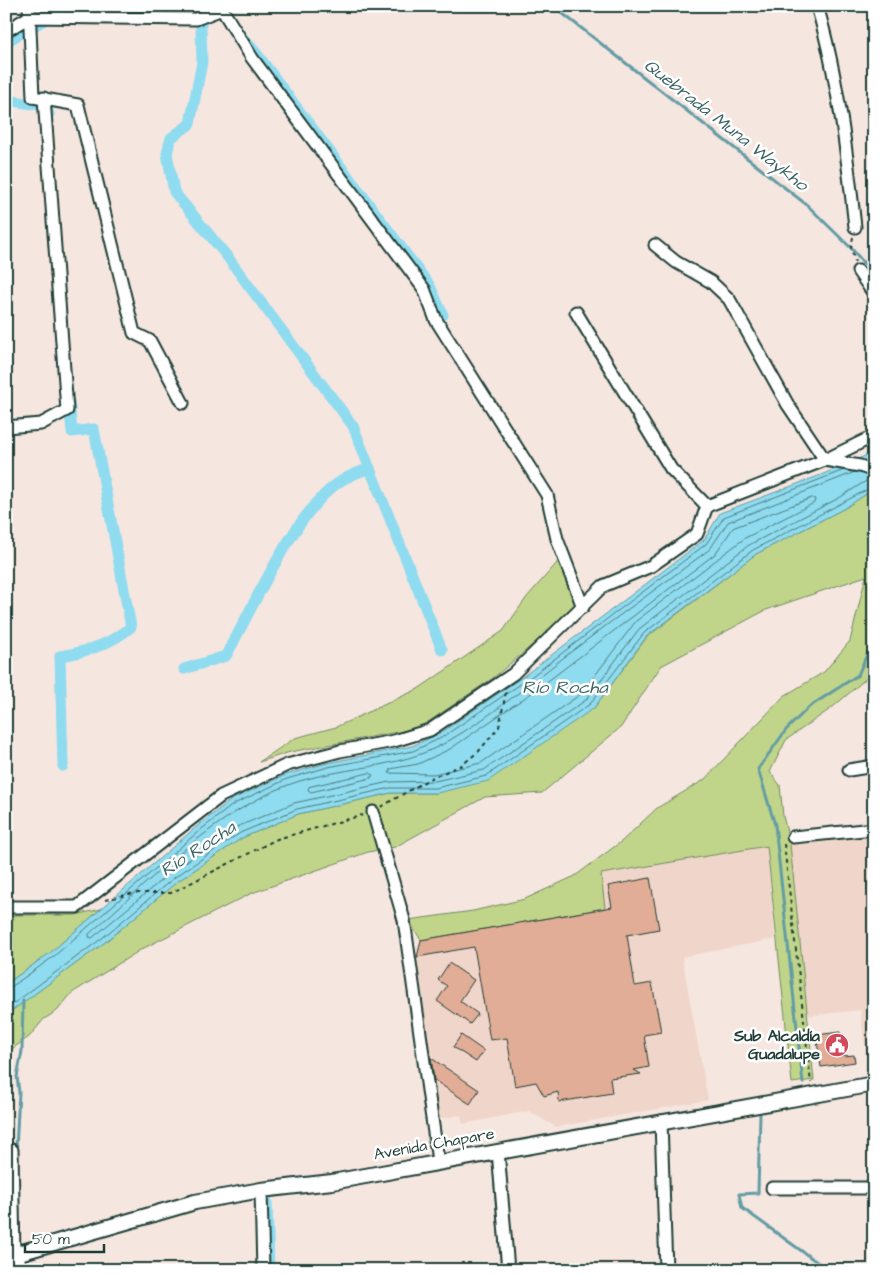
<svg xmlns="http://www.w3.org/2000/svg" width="880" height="1276" font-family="'Architects Daughter',sans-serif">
  <rect width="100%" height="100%" fill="#f6e6e0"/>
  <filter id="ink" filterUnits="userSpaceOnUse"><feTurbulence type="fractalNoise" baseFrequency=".02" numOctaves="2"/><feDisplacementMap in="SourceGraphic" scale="10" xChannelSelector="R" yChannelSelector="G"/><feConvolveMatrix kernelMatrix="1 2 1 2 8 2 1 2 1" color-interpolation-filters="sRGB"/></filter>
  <g filter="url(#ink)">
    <path fill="#f0d5ca" d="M874,836V1070L868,1071L860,1010L806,1016L790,844Z
      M767,846L775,939L682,957L708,1100L556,1127L529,1111L463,1124L461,1115L437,1119L417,957L421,940L605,908L601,874Z"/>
    <path fill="#c0d58a" stroke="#70895f" d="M874,489V663L869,676L833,707L786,740L770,772L780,785L783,816L790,844L814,1080L792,1083L767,846L601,874L605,908L421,940L408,920L473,911L525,899L575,876L622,841L657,808L704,780L784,696L824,672L850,641L866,576L766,610L661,666L621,727L542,793L485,797L395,847L368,852L252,893L142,949L72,993L57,1011L44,1019L29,1037L6,1053V1015L104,943L178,881L242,838L298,814L334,806L391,793H437L594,708L647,637L756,554L845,508Z
      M559,552L578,602L537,641L493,678L419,728L290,752L259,762L295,738L336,727L418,689L503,631L527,597L557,563Z
      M101,909L50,953L6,984V915H75Z"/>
    <path fill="#8fdbef" stroke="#629ca4" d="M874,452V489L845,508L756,554L647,636L594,708L488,781L437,793H391L334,806L298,814L242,838L178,881L104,943L6,1015V984L50,953L196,827L231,800L285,775L327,763L412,746L439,734L525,675L704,540L720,513L821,475Z"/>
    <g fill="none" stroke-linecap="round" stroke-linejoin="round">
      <path stroke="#4c7c7f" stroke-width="1" d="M855,472L728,522L710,549C670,579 629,608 588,639C541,674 496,714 445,743C397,770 339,766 288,785C212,815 150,881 89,934V937L92,938L97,934L171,872L237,827L294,803L331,795L389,782L435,781L484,770L586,700L639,629L749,545L839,498L866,481L874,479
        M812,498L815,499L814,503L745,538L636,621L581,694L481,763L434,774L389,773L390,769L418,764L450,749L536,690L715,554L733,528Z
        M370,773L373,775L371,778L311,792L308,790L309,787Z
        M6,988L11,987L53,957L199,831L234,804L287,779L328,767L413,751L441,738L528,679L706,544L724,517L844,470
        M6,1009L101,939L175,877L240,833L297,809L333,801L390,788H436L486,776L590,704L644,633L753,550L874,486"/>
      <path stroke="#629ca4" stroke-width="3" d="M553,6L807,205L851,248L874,275
        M803,1083L775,825L758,769L786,730L809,707L858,675L874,638
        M760,1114L758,1193L739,1194L742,1208L828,1270
        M16,1150L19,1092L17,1077L22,1051L23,1000
        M493,1160L502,1270"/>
      <path stroke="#8fdbef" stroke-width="11" d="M204,6L201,26L202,62L190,124L171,138L167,153L174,192L226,255L353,426L442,650
        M34,26L68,6
        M242,37L254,50L430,286L443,315
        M6,42L21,33
        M6,100L46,106L49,114
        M184,669L226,656C253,608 297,504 346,478C353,474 362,471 370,468
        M63,766L60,656C87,652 111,644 131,627L94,429L72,432L69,401
        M267,1201L269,1270"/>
    </g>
    <path fill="#e2ad96" stroke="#1f3d34" d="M650,878L659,929L627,935L635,986L652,983L661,1032L644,1035L649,1067L634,1070L641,1074L610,1078L612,1093L559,1102L558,1092L544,1096L536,1082L515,1086L507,1038L490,1040L474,947L417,957L421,940L612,907L608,886Z
      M449,963L474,980L460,1001L478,1014L470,1024L437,1001L447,986L438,980Z
      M840,1032L844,1056L854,1055L855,1062L821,1067L816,1035Z
      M461,1035L484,1051L476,1062L453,1047Z
      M431,1058L479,1090L470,1104L434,1080Z"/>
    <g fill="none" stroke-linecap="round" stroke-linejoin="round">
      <g stroke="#1f3d34" stroke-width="15">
        <path id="minor" d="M29,6L33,97L78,105L134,333L150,341L183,403
          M220,6L252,58L424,289L436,320L547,495L557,539L583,607
          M817,6C838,77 847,154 855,227
          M6,31L29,17L196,19L222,9
          M655,245L676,262L711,282L729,299L788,405L825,460L860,466L874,471
          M858,271L874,294
          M576,312L671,469L707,506
          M6,427L41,424L67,410L44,98
          M849,770L874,766
          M373,812L404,920L438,1161
          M793,837L874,829
          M6,907H77L221,796L287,765L340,751L394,741L430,730L513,674L603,586L651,566L697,534L707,506L825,460L874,436
          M661,1121L666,1270
          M12,1150L14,1255
          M498,1151L508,1270
          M772,1188H874
          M261,1190L263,1270
          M19,1270V1253"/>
      </g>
      <g stroke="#1f3d34" stroke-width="18">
        <path id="major" d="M6,1259L19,1253L195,1202L261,1190L332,1182L874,1084"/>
      </g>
      <path stroke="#1f3d34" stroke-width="2" stroke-dasharray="4 4" stroke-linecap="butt" d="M853,237L851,248L855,262
        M381,807L431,778L462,765L479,751L499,727L506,692
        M784,844L811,1083
        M105,900L134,893H171L277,839L363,815"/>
      <use href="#minor" stroke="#fff" stroke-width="11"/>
      <use href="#major" stroke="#fff" stroke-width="14"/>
    </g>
  </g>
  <defs>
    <g id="civic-disc" transform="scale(1.25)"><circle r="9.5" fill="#d1495b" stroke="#fff"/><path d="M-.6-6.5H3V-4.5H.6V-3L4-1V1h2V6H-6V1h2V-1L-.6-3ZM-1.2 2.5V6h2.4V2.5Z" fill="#fff"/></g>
  </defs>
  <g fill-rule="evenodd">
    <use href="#civic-disc" x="837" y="1045"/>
  </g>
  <g text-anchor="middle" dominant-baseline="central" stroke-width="5" stroke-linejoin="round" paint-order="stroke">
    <g font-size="16" font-weight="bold" fill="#1f3d34" stroke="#fff" text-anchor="end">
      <text x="820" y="1036">Sub Alcaldía<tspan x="820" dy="18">Guadalupe</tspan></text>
    </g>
    <g font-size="16" fill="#1f3d34" stroke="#fff">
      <text transform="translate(434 1144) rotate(-10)">Avenida Chapare</text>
    </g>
    <g font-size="18" font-style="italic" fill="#3b6463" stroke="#fff">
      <text transform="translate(726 125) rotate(38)">Quebrada Muna Waykho</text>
      <text x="565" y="687">Río Rocha</text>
      <text transform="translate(198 849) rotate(-33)">Río Rocha</text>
    </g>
  </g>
  <rect width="880" height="1276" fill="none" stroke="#fff" stroke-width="25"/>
  <rect x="12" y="12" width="855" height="1251" fill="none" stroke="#1f3d34" stroke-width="2" filter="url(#ink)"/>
  <path d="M25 1244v8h79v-8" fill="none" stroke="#1f3d34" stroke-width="2.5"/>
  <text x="32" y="1244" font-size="15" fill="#1f3d34" stroke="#ffffff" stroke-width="4" paint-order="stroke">50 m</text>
</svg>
